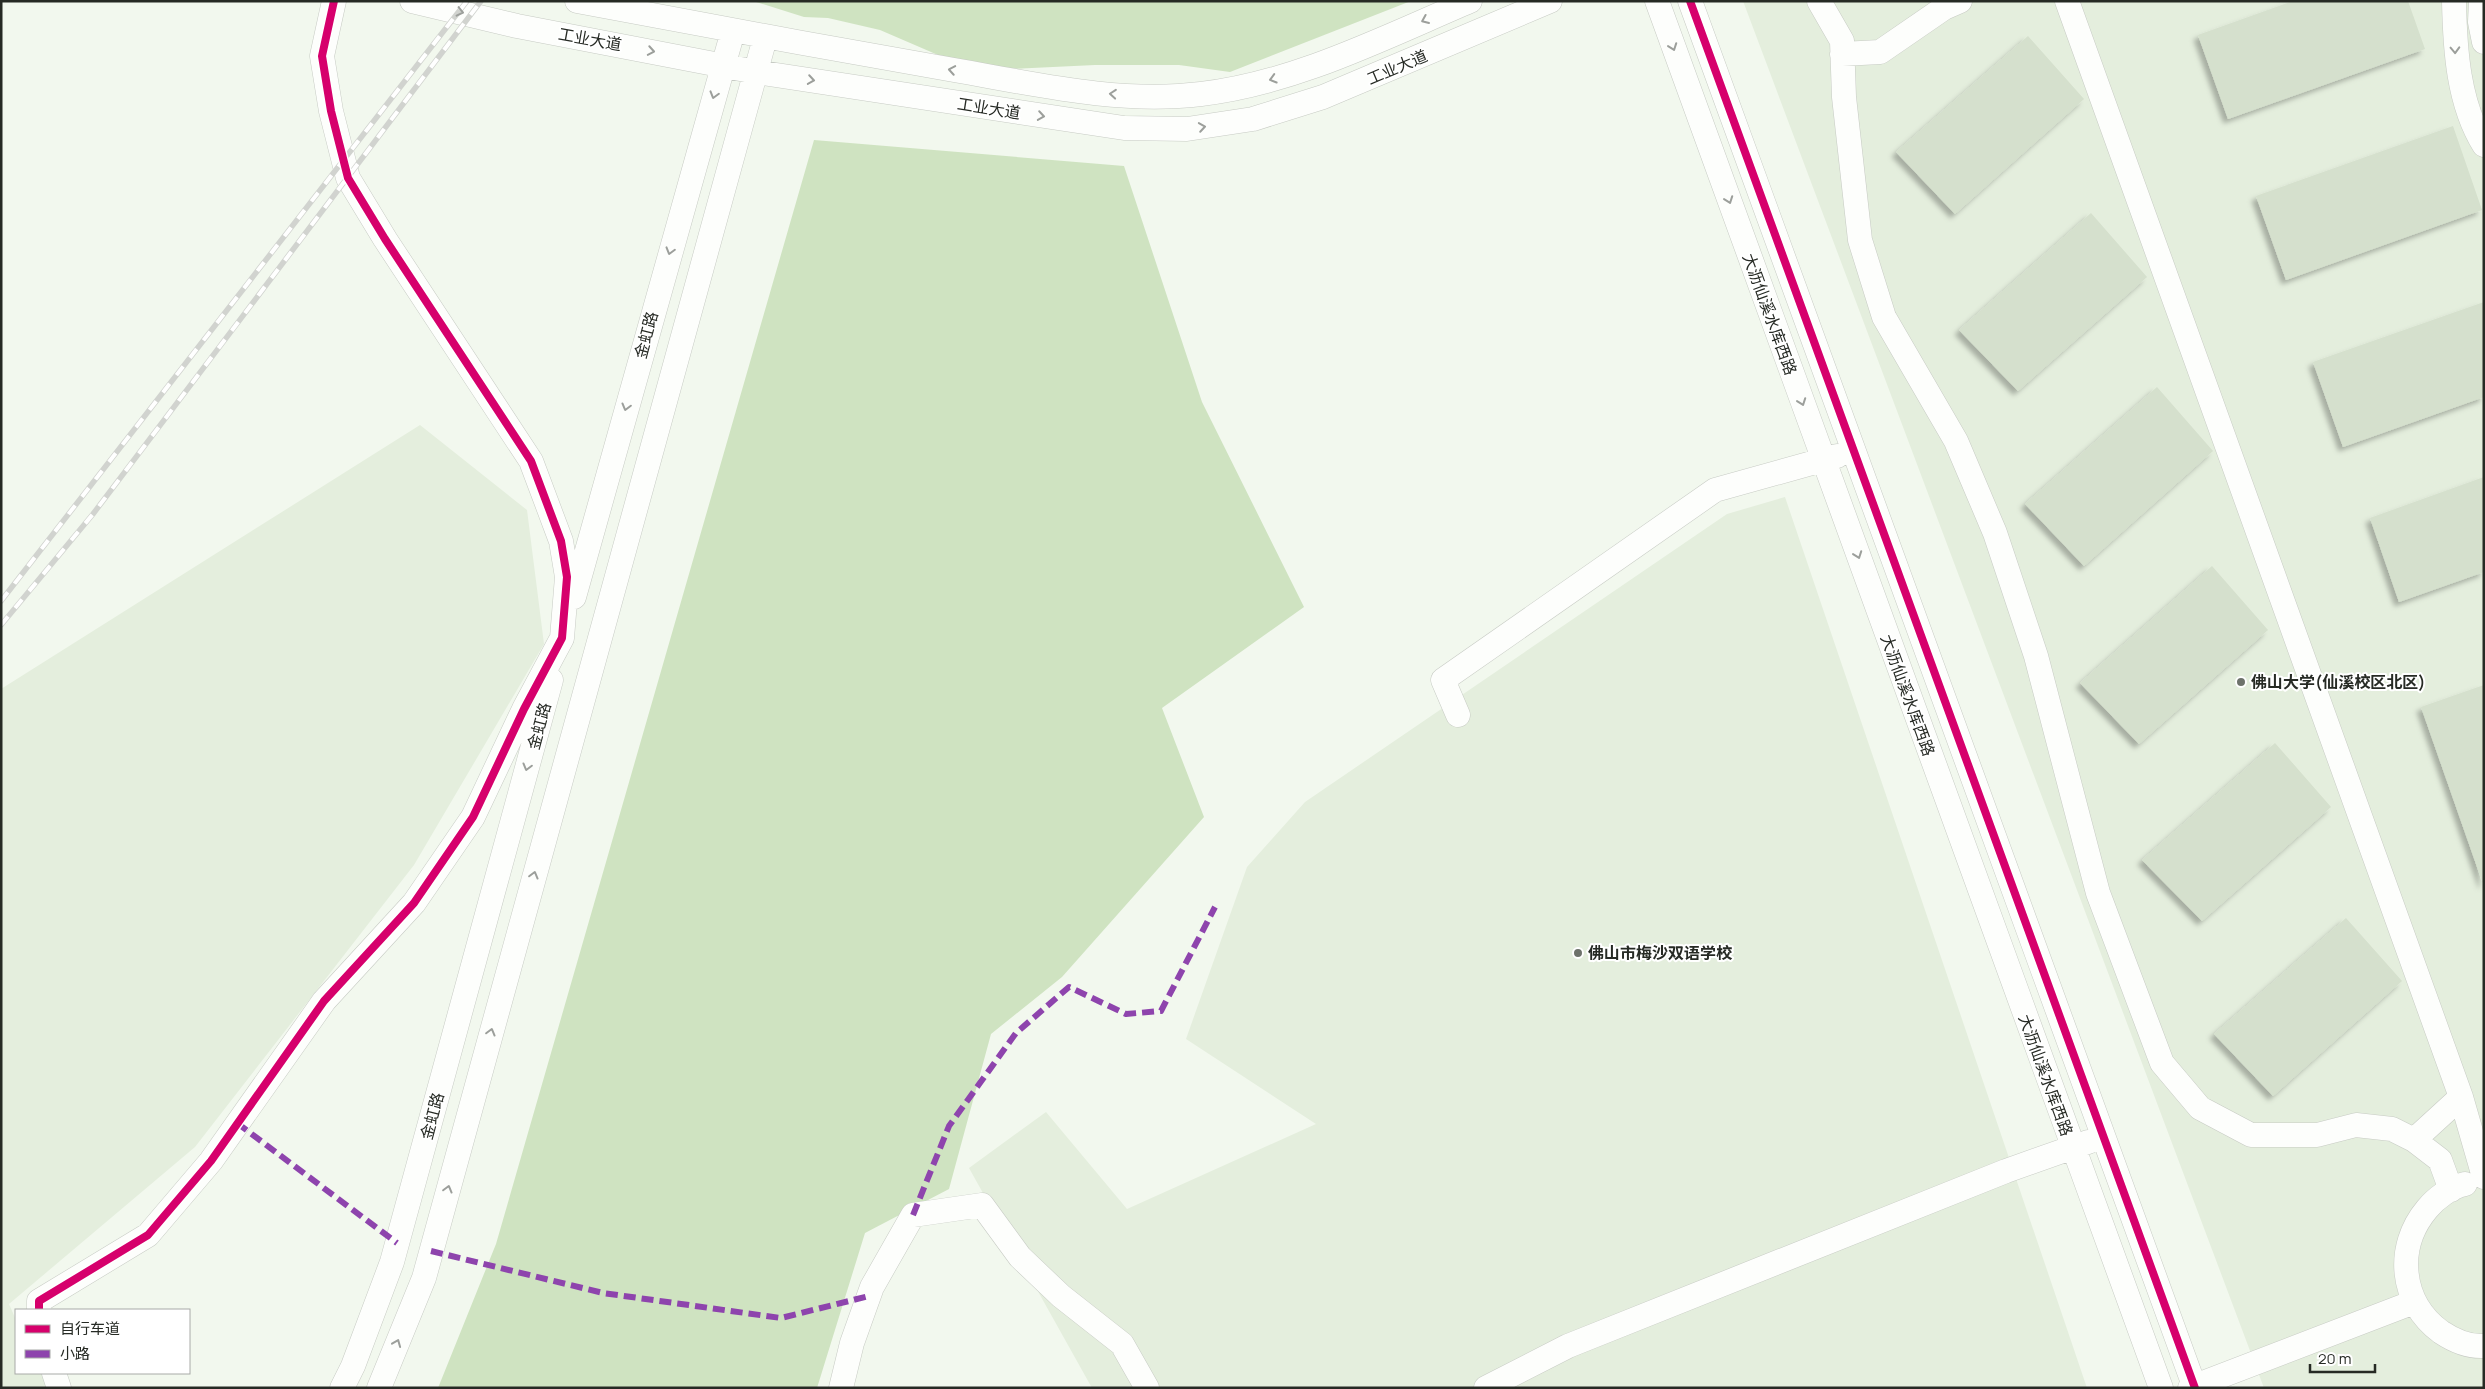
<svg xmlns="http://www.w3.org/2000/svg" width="2485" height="1389" font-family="Manrope,'Noto Sans SC',sans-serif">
  <defs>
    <filter id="shadow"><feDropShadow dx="-4.5" dy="4.5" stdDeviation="2.5" flood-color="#0004"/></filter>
  </defs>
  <rect width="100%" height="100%" fill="#f2f8ee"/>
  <path fill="#e4eedd" d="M1743,1H2484V1388H2264Z
    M420,425L527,510L544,644L414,865L195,1147L9,1304L16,1320V1373H42L49,1388H1V689Z
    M1785,497L2087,1388H1092L969,1168L1046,1112L1127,1209L1316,1124L1186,1039L1247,867L1305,802L1727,514Z"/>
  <path fill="#cfe3c1" d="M753,1H1411L1230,72L1179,65H1095L1008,69L938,55L880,30L828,18L804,17Z
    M814,140L1124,166L1202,402L1304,607L1162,708L1204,817L1062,977L991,1034L949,1189L865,1233L817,1388H438L496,1244Z"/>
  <path fill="#d5e0cd" filter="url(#shadow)" d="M2293,1H2408L2425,49L2228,119L2198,35Z
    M2028,36L2084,99L1955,214L1896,152Z
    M2453,126L2482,210L2286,280L2256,196Z
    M2091,213L2147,277L2018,391L1959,330Z
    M2484,302V397L2343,447L2313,362Z
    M2157,387L2213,451L2084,566L2025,504Z
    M2484,477V572L2399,602L2370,518Z
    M2212,566L2268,630L2139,744L2080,683Z
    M2484,685V884H2483L2421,707Z
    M2275,743L2331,807L2202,921L2142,860Z
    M2346,918L2402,981L2273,1096L2214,1034Z"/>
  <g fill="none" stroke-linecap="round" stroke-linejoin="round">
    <g stroke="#c7cbc4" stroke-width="25">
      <path id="minor" d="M412,1L517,26L756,72L1124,128L1187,129L1253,119L1323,97L1550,1
        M577,1C703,25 828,48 954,70C1035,84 1118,104 1201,94C1295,83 1383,38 1470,1
        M1657,1L2161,1388
        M1690,1L2195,1388
        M1819,1L1842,41L1844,97L1860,240L1884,317L1956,441L1995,533L2036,656L2098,893L2162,1063L2200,1108L2251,1135H2317L2356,1125L2392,1129L2414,1140L2440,1160L2451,1190
        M2067,1L2461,1097L2484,1177
        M2454,1C2455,49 2458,103 2484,145
        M2481,1L2480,22L2484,42
        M1842,54L1880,52L1944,8L1960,1
        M574,597L733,31
        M1458,715L1443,680L1715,490L1837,456
        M2414,1140L2461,1097
        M2465,1184C2451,1187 2436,1198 2427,1209C2395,1247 2400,1302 2441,1332C2453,1340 2469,1347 2484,1346
        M39,1310V1301L148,1235L211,1161L324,1001L414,903L473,817L524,709L562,638L567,577L561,541L531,461L385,239L348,178L331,111L322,56L334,1
        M54,1373L59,1388
        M342,1388L353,1366L392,1262L551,680
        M379,1388L424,1278L765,38
        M841,1388L852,1343L872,1287L913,1215L982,1205L1020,1257L1061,1296L1122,1344L1147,1388
        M1486,1388L1568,1346L2006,1171L2088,1142
        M2190,1388L2414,1302"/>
    </g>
    <use href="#minor" stroke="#fdfefc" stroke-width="24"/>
    <g stroke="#d1d3cf" stroke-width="5.5">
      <path id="rail" d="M1,601L467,1
        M1,625L93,514L481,1"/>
    </g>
    <use href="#rail" stroke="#fff" stroke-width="4" stroke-dasharray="11" stroke-linecap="butt"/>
    <path stroke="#8e44ad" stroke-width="6" stroke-dasharray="12 6" stroke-linecap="butt" d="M237,1123L397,1243
      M913,1215L949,1126L1016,1033L1069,987L1126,1014L1161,1011L1215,907
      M431,1251L603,1293L781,1318L869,1296"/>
    <g stroke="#fff" stroke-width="11">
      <path id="cycleway" d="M1690,1L2195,1388
        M39,1310V1301L148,1235L211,1161L324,1001L414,903L473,817L524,709L562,638L567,577L561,541L531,461L385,239L348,178L331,111L322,56L334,1"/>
    </g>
    <use href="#cycleway" stroke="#d6006c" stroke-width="8"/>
  </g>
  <defs><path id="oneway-chevron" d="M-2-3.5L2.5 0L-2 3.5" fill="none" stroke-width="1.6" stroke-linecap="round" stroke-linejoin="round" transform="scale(1.25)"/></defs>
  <g stroke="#9c9f9b">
    <use href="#oneway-chevron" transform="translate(460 12) rotate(13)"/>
    <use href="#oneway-chevron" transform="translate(1425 20) rotate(157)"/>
    <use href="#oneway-chevron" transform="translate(1673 47) rotate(70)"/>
    <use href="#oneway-chevron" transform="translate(2455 50) rotate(88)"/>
    <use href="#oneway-chevron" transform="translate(651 51) rotate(10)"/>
    <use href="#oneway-chevron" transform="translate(952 70) rotate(-170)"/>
    <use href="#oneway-chevron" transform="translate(1273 79) rotate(164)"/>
    <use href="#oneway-chevron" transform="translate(811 80) rotate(9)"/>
    <use href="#oneway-chevron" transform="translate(1113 94) rotate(-175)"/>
    <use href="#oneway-chevron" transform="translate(714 95) rotate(106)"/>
    <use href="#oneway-chevron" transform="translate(1041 116) rotate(9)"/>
    <use href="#oneway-chevron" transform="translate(1202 127) rotate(-9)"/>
    <use href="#oneway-chevron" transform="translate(1729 200) rotate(70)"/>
    <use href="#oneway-chevron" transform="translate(670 251) rotate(106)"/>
    <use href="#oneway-chevron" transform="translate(1802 402) rotate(70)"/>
    <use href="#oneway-chevron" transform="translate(626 407) rotate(105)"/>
    <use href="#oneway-chevron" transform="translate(1858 555) rotate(70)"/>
    <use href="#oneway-chevron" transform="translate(527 767) rotate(105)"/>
    <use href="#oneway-chevron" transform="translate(534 875) rotate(-75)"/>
    <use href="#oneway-chevron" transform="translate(491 1032) rotate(-75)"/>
    <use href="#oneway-chevron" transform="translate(448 1189) rotate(-75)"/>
    <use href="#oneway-chevron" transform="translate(397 1343) rotate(-68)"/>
  </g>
  <g fill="#6d726b" stroke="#fff" stroke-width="2">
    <circle cx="2241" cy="682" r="5"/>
    <circle cx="1578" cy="953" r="5"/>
  </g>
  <g text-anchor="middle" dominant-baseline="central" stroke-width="4" stroke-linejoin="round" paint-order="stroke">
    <g font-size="16" fill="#262a24" stroke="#fff">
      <text transform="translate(590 39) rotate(10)">工业大道</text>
      <text transform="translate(1397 67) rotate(-23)">工业大道</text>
      <text transform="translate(989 108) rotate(9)">工业大道</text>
      <text transform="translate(1770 314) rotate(70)">大沥仙溪水库西路</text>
      <text transform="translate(646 335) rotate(-75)">金虹路</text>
      <text transform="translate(1908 695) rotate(70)">大沥仙溪水库西路</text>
      <text transform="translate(539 726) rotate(-75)">金虹路</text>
      <text transform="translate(2046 1075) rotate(70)">大沥仙溪水库西路</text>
      <text transform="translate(432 1116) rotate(-75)">金虹路</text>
    </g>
    <g font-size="16" font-weight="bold" fill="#262a24" stroke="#fff" text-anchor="start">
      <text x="2251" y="682">佛山大学(仙溪校区北区)</text>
      <text x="1588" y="953">佛山市梅沙双语学校</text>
    </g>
  </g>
  <rect width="2485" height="1389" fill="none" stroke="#262a24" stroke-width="5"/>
  <rect x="15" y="1309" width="175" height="65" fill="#ffffff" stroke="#a8aaa7"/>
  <rect x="25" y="1325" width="25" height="8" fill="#d6006c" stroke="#a8aaa7"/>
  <text x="60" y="1334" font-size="15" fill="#262a24">自行车道</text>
  <rect x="25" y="1350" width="25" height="8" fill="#8e44ad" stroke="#a8aaa7"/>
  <text x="60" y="1359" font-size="15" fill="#262a24">小路</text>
  <path d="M2310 1364v8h65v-8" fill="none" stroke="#262a24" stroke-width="2.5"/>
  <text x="2318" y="1364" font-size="15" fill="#262a24" stroke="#ffffff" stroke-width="4" paint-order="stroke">20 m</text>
</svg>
